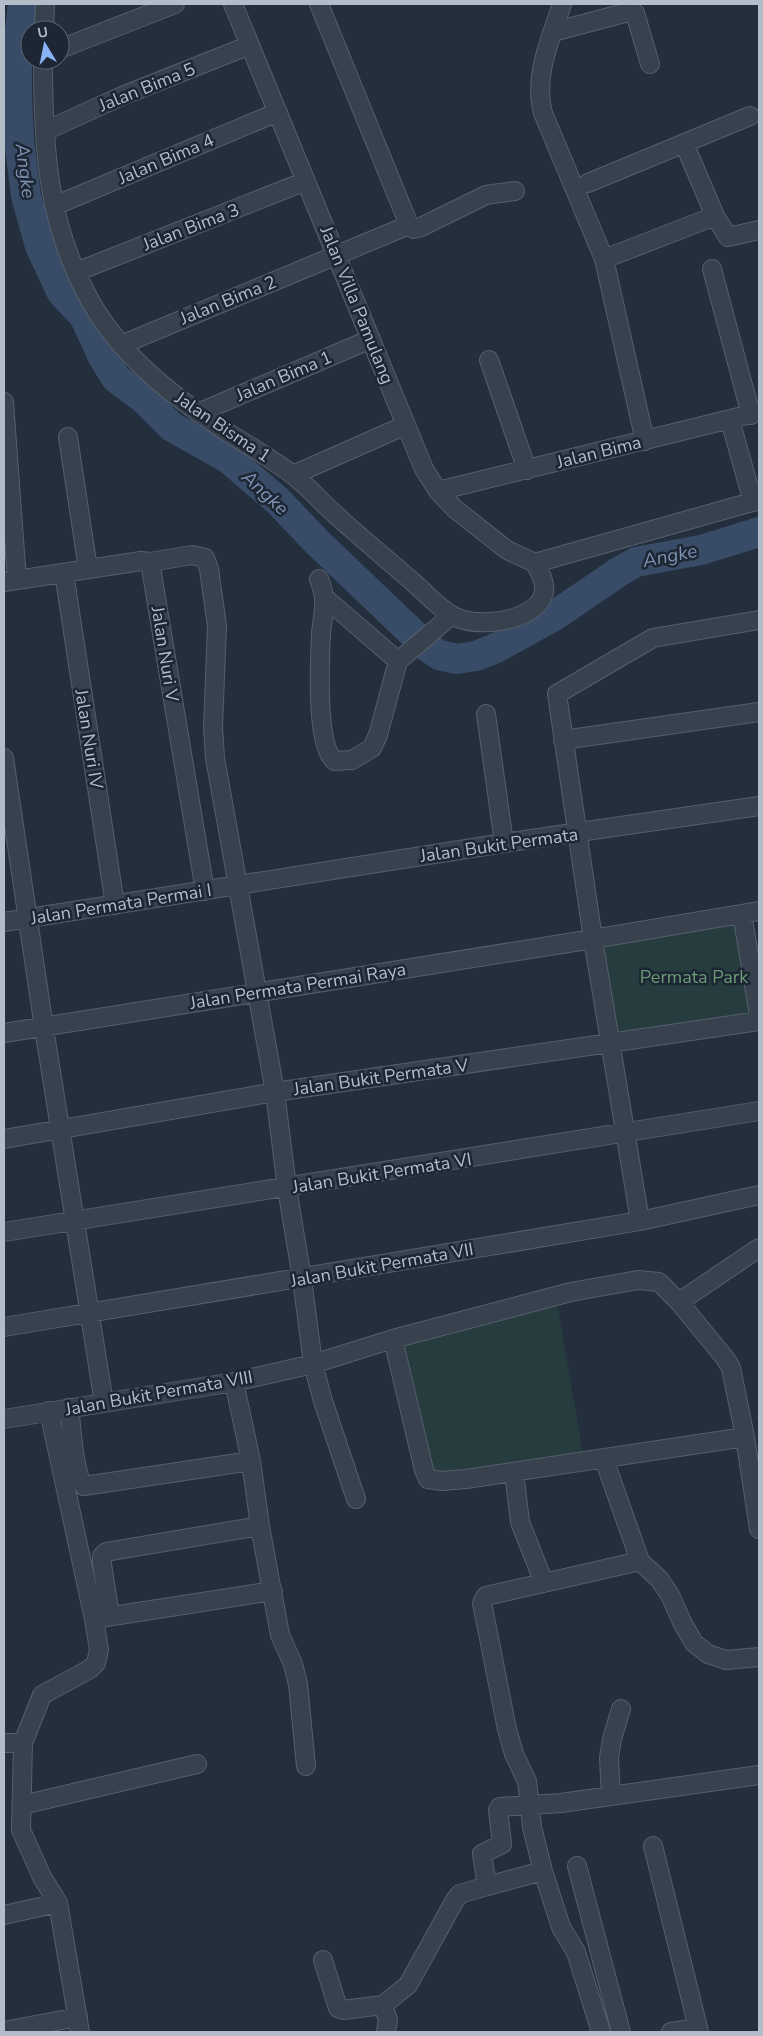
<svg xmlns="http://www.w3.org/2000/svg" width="763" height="2036" font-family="'Nunito Sans',sans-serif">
  <rect width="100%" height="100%" fill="#242f3e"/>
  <path fill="#263c3f" d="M742,914L759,1015L611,1044L593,939Z
    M556,1296L583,1455L429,1483L390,1341Z"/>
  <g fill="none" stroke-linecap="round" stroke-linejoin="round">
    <path stroke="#394c67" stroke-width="30" d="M23,4L17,58V97L19,140L26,196L40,246L62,293L84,316L103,357L116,378L144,399L172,427L229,459L278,501L317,542L426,646L439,655L457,659L476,656L496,648L554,616L620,571L636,562L701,550L759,532"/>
    <g stroke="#565f6c" stroke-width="20">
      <path id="minor" d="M233,4L424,469L438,491L455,509L507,550L535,563
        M562,4C551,38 533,76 543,113L604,259L645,441
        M44,30L45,4
        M553,32L632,11L635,13L650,64
        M60,49L175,4
        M43,60C43,148 47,226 92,304C124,359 175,398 227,432C249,446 272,459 293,475C309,487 322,503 337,516C362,539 388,560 413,582C424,592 440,609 453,616C465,622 478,623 491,622C509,621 540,613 544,592C546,582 539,571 535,563
        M45,131L122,96L250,45
        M684,143L715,216
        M588,183L750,116
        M54,206L278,112
        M409,225L414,229L421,227L486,195L515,191
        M604,259L715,216L728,237L759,230
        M712,269L751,415
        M76,272L306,181
        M121,345L409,225L319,4
        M489,360L527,470
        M4,402L17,580
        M198,413L371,339
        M730,420L753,502
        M68,437L88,569
        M293,475L406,425
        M438,491L759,412
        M150,562L192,555L205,558L209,569L217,626L213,727L215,758L275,1092L287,1188L302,1279L313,1364L323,1401L356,1499
        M535,563L759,500
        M64,573L115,905
        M319,579C321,585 324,592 324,598C325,609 322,622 321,633C320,657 315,748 335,761L352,760L372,748L378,735L398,661L452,615
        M4,582L141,561L150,562L205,891
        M324,597L398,661
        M486,714L504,843
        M563,740L759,712
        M4,758L44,1028L104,1403
        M742,914L759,1015
        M4,922L504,843L759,806
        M4,1033L593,939L759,911
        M4,1139L275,1092L759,1021
        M640,1221L593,939L557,694L653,638L759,620
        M4,1232L759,1111
        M679,1302L759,1248
        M4,1327L640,1221L759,1195
        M393,1339L424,1470L428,1479L442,1481L466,1479L745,1437
        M234,1382L251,1461L260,1526L280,1635L293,1664L298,1684L306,1766
        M69,1408C72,1427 73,1473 84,1486L251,1461
        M49,1411L94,1619L99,1650L96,1663L90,1669L42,1695L23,1743L21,1830L42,1877L58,1903L80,2032
        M4,1419L234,1382L313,1364L393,1339L571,1292L638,1280L659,1282L679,1302L725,1358L731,1368L745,1437L759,1529
        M604,1459L640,1561L660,1580L670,1595L683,1624L694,1643L708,1654L726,1660L759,1657
        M514,1472L520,1522L544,1583
        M110,1616L102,1564V1556L106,1552L260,1526
        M100,1618L273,1591
        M4,1743H23
        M611,1796L609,1758L612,1739L621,1709
        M22,1805L197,1764
        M653,1846L699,2032
        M577,1866L621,2032
        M487,1886L543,1871
        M4,1915L58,1903
        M323,1960L338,2008L343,2010L383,2005
        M4,2031L78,2017
        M386,2032L388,2020L383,2005L408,1985L455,1900L460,1894L487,1886L482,1854L502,1844L498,1810L500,1807L561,1803L759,1775
        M601,2032L576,1952L561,1927L543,1871L532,1827L527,1781L514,1754L507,1729L482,1603L486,1596L640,1561
        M671,2032L697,2028"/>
    </g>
    <use href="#minor" stroke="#38414e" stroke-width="18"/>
  </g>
  <g text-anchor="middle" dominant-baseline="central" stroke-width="5" stroke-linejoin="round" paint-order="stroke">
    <g font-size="18" fill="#b4bcc9" stroke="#1d2633">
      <text transform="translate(147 87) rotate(-22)">Jalan Bima 5</text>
      <text transform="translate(166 159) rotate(-23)">Jalan Bima 4</text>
      <text transform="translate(191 227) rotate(-21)">Jalan Bima 3</text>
      <text transform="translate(228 300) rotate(-22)">Jalan Bima 2</text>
      <text transform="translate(357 305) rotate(68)">Jalan Villa Pamulang</text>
      <text transform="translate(284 376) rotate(-23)">Jalan Bima 1</text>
      <text transform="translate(223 427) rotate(34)">Jalan Bisma 1</text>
      <text transform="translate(599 452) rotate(-14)">Jalan Bima</text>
      <text transform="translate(165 654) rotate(81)">Jalan Nuri V</text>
      <text transform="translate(89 739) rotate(81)">Jalan Nuri IV</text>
      <text transform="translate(499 845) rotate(-8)">Jalan Bukit Permata</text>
      <text transform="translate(121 904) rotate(-9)">Jalan Permata Permai I</text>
      <text transform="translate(298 986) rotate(-9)">Jalan Permata Permai Raya</text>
      <text transform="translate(381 1077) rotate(-8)">Jalan Bukit Permata V</text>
      <text transform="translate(382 1173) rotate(-9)">Jalan Bukit Permata VI</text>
      <text transform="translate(382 1265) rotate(-10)">Jalan Bukit Permata VII</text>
      <text transform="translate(159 1393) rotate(-10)">Jalan Bukit Permata VIII</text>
    </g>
    <g font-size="18" fill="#6b9a76" stroke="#1d2633">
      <text x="694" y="977">Permata Park</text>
    </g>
    <g font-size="19" font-style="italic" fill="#7c92b1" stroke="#1d2633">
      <text transform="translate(25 171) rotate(83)">Angke</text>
      <text transform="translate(265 493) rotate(43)">Angke</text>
      <text transform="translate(670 556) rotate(-11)">Angke</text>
    </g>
  </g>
  <rect width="763" height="2036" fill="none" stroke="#b4bcc9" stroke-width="10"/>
  <g transform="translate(45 45) rotate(350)"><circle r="24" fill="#1d2633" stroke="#59626f"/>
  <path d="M0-4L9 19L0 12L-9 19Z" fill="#8ab4f8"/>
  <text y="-8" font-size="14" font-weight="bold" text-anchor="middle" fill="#b4bcc9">U</text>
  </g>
</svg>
